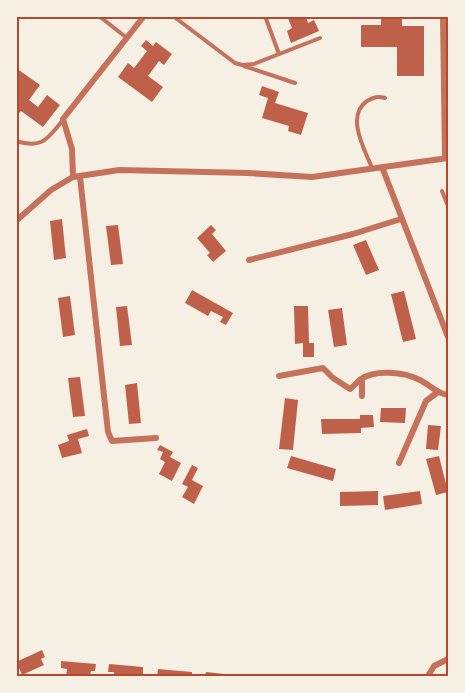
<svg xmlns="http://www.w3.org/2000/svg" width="465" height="693" font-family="Quicksand,sans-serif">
  <rect width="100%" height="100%" fill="#f6efe4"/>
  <path fill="#bf614a" d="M287,16H306L308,23L314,20L319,31L291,43L287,31L292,28Z
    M381,16H402V26H424V76H397V47H361V25H381Z
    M146,40L153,46L156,42L172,54L164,65L159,61L148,76L163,87L152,102L118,77L128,63L134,68L147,51L141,46Z
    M16,68L40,85L29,100L38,107L47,95L60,105L43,127L21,111L16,117Z
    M262,86L279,92L275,103L308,113L301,135L288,131L289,126L262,118L268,98L259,95Z
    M62,219L66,258L54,260L50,221Z
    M118,225L123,264L111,265L106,226Z
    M211,225L216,230L212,234L226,251L213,262L207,255L210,253L197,238Z
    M366,240L379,270L366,275L353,245Z
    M192,290L233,313L226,325L220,322L223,317L211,311L208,316L185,303Z
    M404,291L416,339L403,342L391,294Z
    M70,296L75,335L63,337L58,298Z
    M127,306L132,345L120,346L116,307Z
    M294,306H308L309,343H314V357H303V343L295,344Z
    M342,308L347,345L334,347L328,310Z
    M80,377L85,416L73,417L68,378Z
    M137,383L141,423L129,424L125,385Z
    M285,398L298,400L293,450L279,449Z
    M381,408H406L405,423L380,422Z
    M360,415H373L374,427L361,428V433L322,434L321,419H360Z
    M428,425L441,426L438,450L426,449Z
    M87,429L89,436L78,439L82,453L62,458L58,445L69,441L67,435Z
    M160,445L173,452L170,457L181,463L172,481L159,474L165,462L160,459L163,452L157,450Z
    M291,456L336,469L333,481L287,468Z
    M439,456L448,492L436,495L426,459Z
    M192,465L198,468L192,480L203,486L194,504L182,497L188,487L182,484Z
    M378,491V505L340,506V492Z
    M420,491L422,504L385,510L383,496Z
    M42,650L45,657L41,659L44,665L22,675L19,668L16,670V662Z
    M61,661L96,664L95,671H91L90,676H66L67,669L61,668Z
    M109,664L143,667V675H138V676H114V672H108Z
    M158,669L192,672V676H157Z
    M206,672L233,675V676H205Z"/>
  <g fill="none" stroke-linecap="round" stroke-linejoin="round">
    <path stroke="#c5725c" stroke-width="4" d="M99,16L127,38
      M173,16L235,63L242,65L254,64L320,38
      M265,16L279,54
      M244,66L295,83
      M16,141C43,149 47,139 63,120
      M372,168C365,150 345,116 367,101C374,97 378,96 385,98
      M442,191L448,206"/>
    <path stroke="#c5725c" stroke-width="6" d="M443,16L445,158
      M382,167L448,337
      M73,177L72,149L63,119L144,16
      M80,177L108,432L112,441L156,438
      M16,221L51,190L73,177L119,170L248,173L312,177L448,158
      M249,260L353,234L401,219
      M279,376L323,368L333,378L350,389C354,386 357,382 361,379C376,369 404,372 420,380C430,385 437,394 448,395
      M362,379V396
      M399,463L426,401L438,392
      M428,676L434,666L448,659"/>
  </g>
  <rect width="465" height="693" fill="none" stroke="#f6efe4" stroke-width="36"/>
  <rect x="18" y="18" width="429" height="657" fill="none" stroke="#b5482f" stroke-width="2"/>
</svg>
